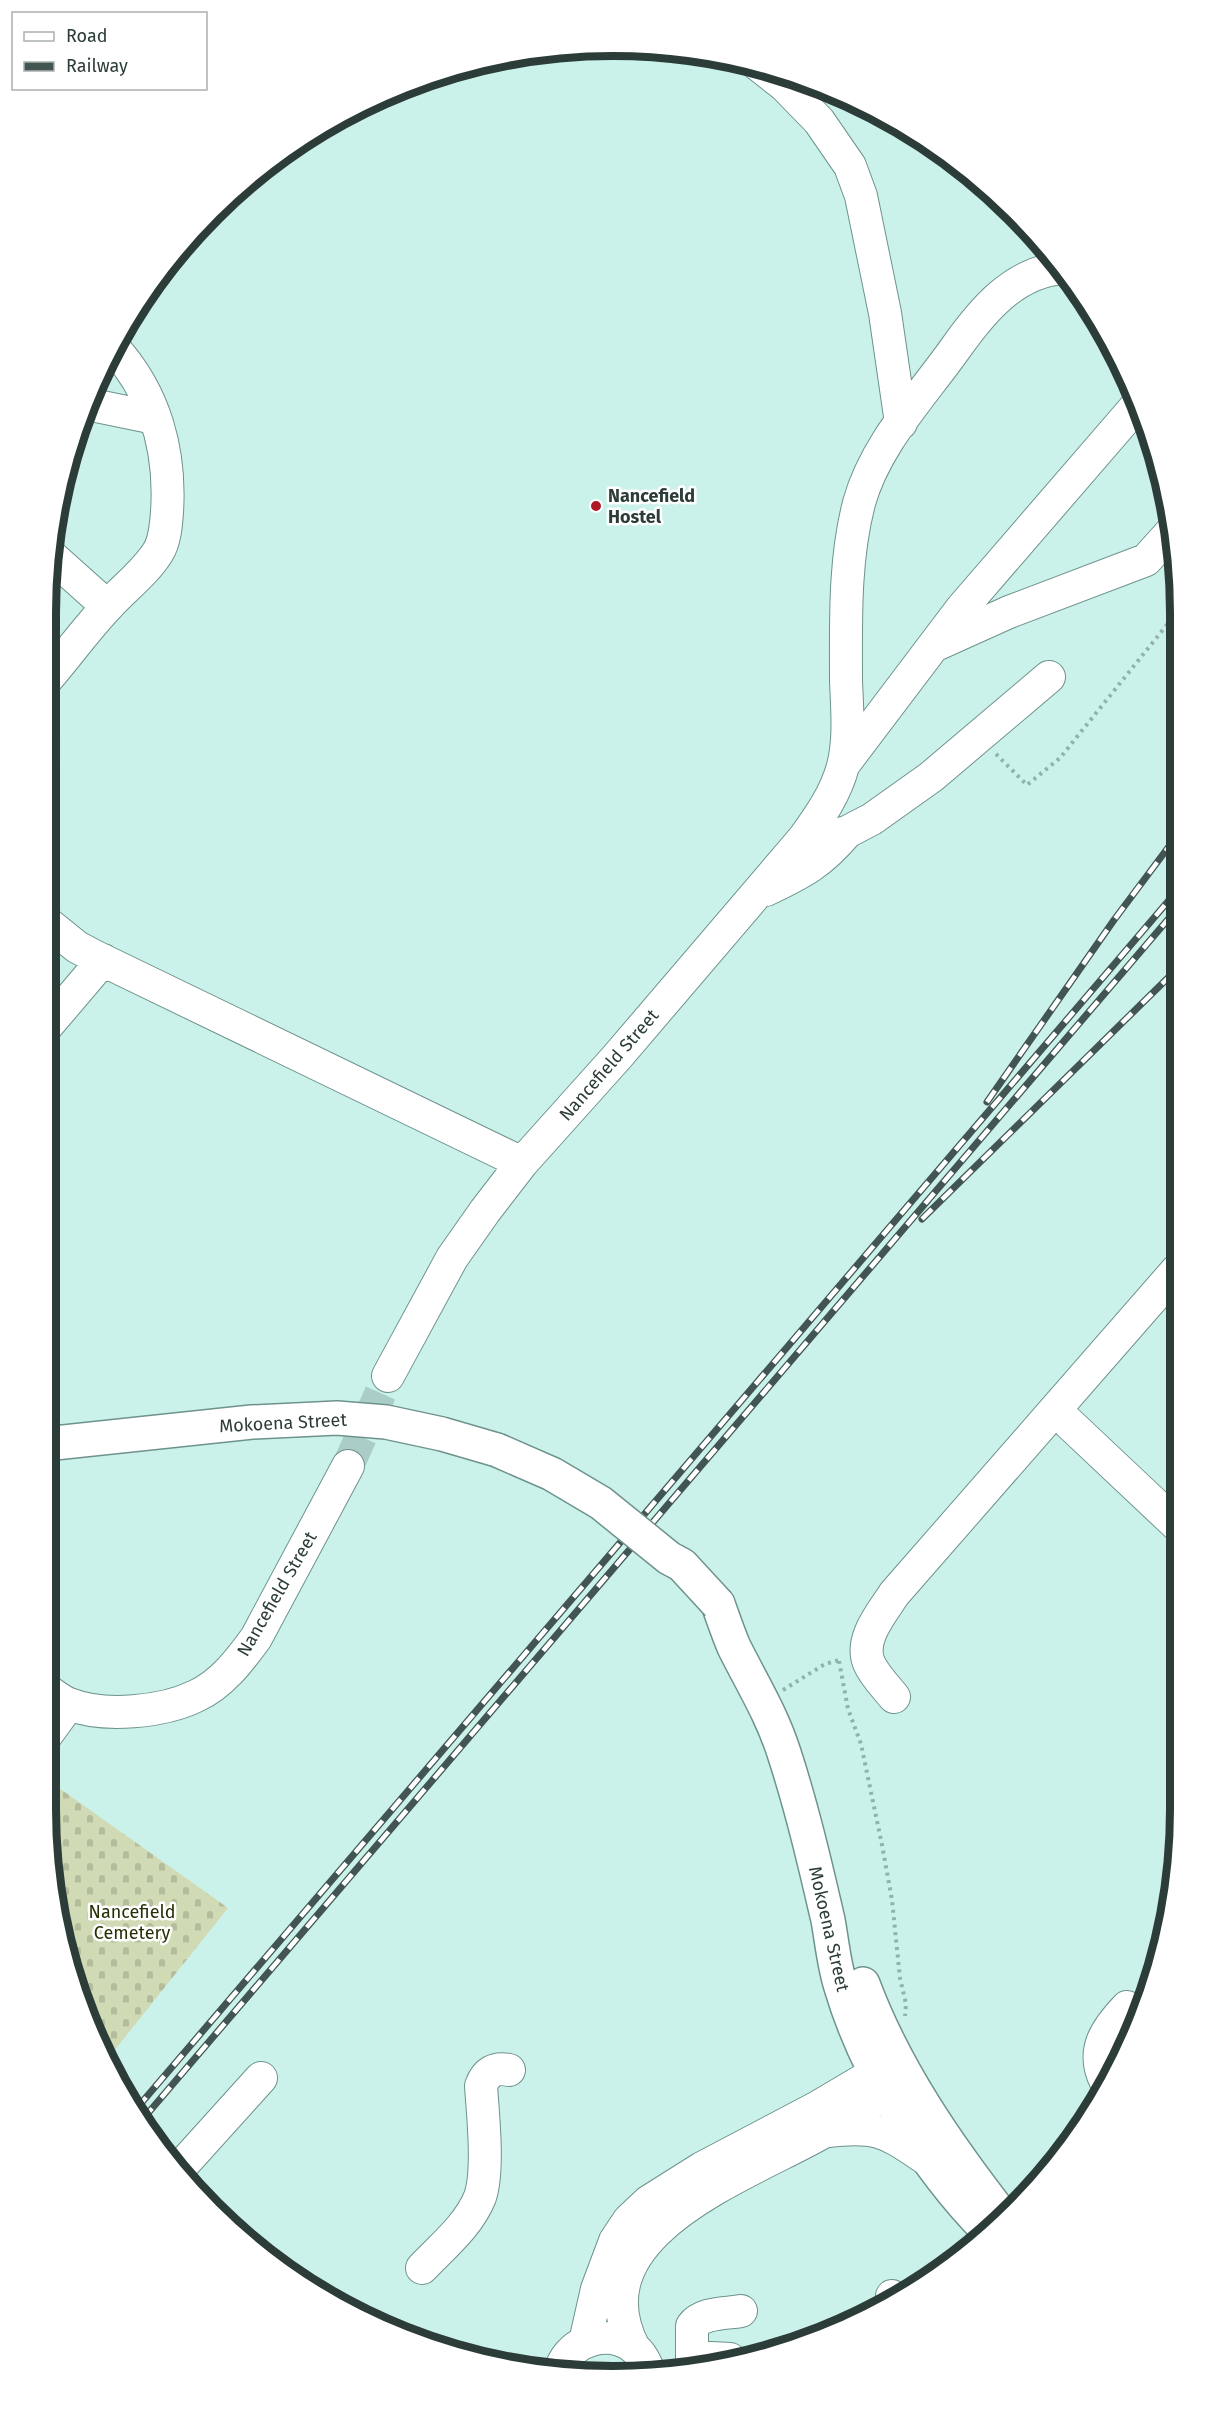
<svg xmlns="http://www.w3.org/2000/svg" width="1225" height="2422" font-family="'Fira Sans',sans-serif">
  <defs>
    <pattern id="cemetery-stones" width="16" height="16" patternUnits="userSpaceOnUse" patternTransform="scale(1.5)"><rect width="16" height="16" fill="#d0dbb5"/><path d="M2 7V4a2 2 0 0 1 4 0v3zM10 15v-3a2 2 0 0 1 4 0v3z" fill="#b3bd9c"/></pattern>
  </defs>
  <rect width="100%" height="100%" fill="#caf2eb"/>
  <path fill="url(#cemetery-stones)" d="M45,1778L228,1908L110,2056L75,1992L45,1810Z"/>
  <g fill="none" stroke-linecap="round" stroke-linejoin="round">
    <path stroke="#aacec7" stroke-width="32" stroke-dasharray="32 16" stroke-linecap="butt" d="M348,1466L388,1376"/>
    <g stroke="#6e928c" stroke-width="34">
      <path id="minor" d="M757,64L785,86L819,121L850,166L861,196L885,313L901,423
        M87,404L155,418
        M50,555L107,606
        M938,644L1009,612L1146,560L1173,530
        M46,680C67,656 86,629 108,606C124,588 145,573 158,552C165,541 166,525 167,512C171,451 155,393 113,347
        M844,764L962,608L1139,403
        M804,838L828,837L847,832L872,819L931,777L1049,677
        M766,890C802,873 821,863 847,832
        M46,922L77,947L94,956L522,1163
        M46,1027L103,960
        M388,1376L452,1258L485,1211L522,1163L617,1057L804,838C820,816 836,793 843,766C850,739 847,708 846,680C846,621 844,561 859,503C875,445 920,398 955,349C981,312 1014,271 1064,268
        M1055,1410L1178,1526
        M45,1689C53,1694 61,1701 69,1704C104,1718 163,1712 196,1696C222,1684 240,1660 256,1638L348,1466
        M894,1697C886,1687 874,1675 869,1663C859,1639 882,1613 894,1594L1177,1270
        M45,1737L69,1704
        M1106,2082C1090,2051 1106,2029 1127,2007L1138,2015
        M828,2131C881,2125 887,2133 931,2162
        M178,2170L261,2078
        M422,2268C442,2247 469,2225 480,2197C489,2171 483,2115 481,2086C486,2072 495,2067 509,2070
        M892,2296L894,2297
        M585,2342L597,2289L615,2241L629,2220L648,2202L702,2168L816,2108L897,2060
        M634,2348C574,2232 752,2174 825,2131C853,2115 879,2096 907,2080
        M692,2357L730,2359
        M561,2368C571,2339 609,2329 633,2347C641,2353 645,2362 649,2371
        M692,2370V2326C702,2312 725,2314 741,2311"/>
    </g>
    <g stroke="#6e928c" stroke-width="36">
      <path id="major" d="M45,1444L252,1422L337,1418L386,1422L442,1434L497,1450
        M718,1604C723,1618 728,1633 734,1647C752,1683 772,1715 784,1753C802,1808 815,1864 828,1920C832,1942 834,1965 841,1987C866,2072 925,2167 987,2230
        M863,1984C895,2070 948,2146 1004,2218"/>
    </g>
    <path stroke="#92b1ac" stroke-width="4" stroke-dasharray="3 4.5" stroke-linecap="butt" d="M996,754L1027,785L1060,758L1174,616L1175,617
      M839,1661L848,1709L861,1744L882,1845L892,1900L900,1978L906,2004L905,2016
      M783,1690L825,1664L840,1660"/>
    <use href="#minor" stroke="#fff" stroke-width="32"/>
    <use href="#major" stroke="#fff" stroke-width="33"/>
    <g stroke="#425552" stroke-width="7">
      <path id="rail" d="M987,1102L1114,920L1176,837
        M922,1219L1176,970
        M137,2108L1176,892
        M143,2119L1176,910"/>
    </g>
    <use href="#rail" stroke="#fff" stroke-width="4.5" stroke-dasharray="14" stroke-linecap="butt"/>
    <g stroke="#6e928c" stroke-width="36" stroke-linecap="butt">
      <path id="major-bridge" d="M497,1450L552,1474L601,1503L669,1558L682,1565L718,1604"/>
    </g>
    <use href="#major-bridge" stroke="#fff" stroke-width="33"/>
  </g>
  <circle fill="#ad1a26" stroke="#fff" stroke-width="2" cx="596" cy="506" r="6"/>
  <g text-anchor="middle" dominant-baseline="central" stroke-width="5" stroke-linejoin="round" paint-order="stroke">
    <g font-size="18" font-weight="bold" fill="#2c3c39" stroke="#fff" text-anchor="start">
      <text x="608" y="496">Nancefield<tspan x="608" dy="21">Hostel</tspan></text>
    </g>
    <g font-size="18" fill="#2c3c39" stroke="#fff">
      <text transform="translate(609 1065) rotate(-49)">Nancefield Street</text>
      <text transform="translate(283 1423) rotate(-3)">Mokoena Street</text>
      <text transform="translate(277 1594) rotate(-60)">Nancefield Street</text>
      <text transform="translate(829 1929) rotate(77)">Mokoena Street</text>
    </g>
    <g font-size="18" fill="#262f03" stroke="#fff">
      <text x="132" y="1912">Nancefield<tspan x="132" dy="21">Cemetery</tspan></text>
    </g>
  </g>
  <path d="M0 0H1225V2422H0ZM613 56H613A557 557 0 0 1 1170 613V1809A557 557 0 0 1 613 2366H613A557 557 0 0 1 56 1809V613A557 557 0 0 1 613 56Z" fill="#fff" fill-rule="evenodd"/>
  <path fill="none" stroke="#2c3c39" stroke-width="8" d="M613 56H613A557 557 0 0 1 1170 613V1809A557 557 0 0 1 613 2366H613A557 557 0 0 1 56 1809V613A557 557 0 0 1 613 56Z"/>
  <rect x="12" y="12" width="195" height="78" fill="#ffffff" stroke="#abb1b0" stroke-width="1.5"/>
  <rect x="24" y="32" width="30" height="9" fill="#ffffff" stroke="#abb1b0" stroke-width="1.5"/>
  <text x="66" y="42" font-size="18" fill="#2c3c39">Road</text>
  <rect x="24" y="62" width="30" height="9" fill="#425552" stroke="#abb1b0" stroke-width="1.5"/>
  <text x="66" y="72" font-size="18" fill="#2c3c39">Railway</text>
</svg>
